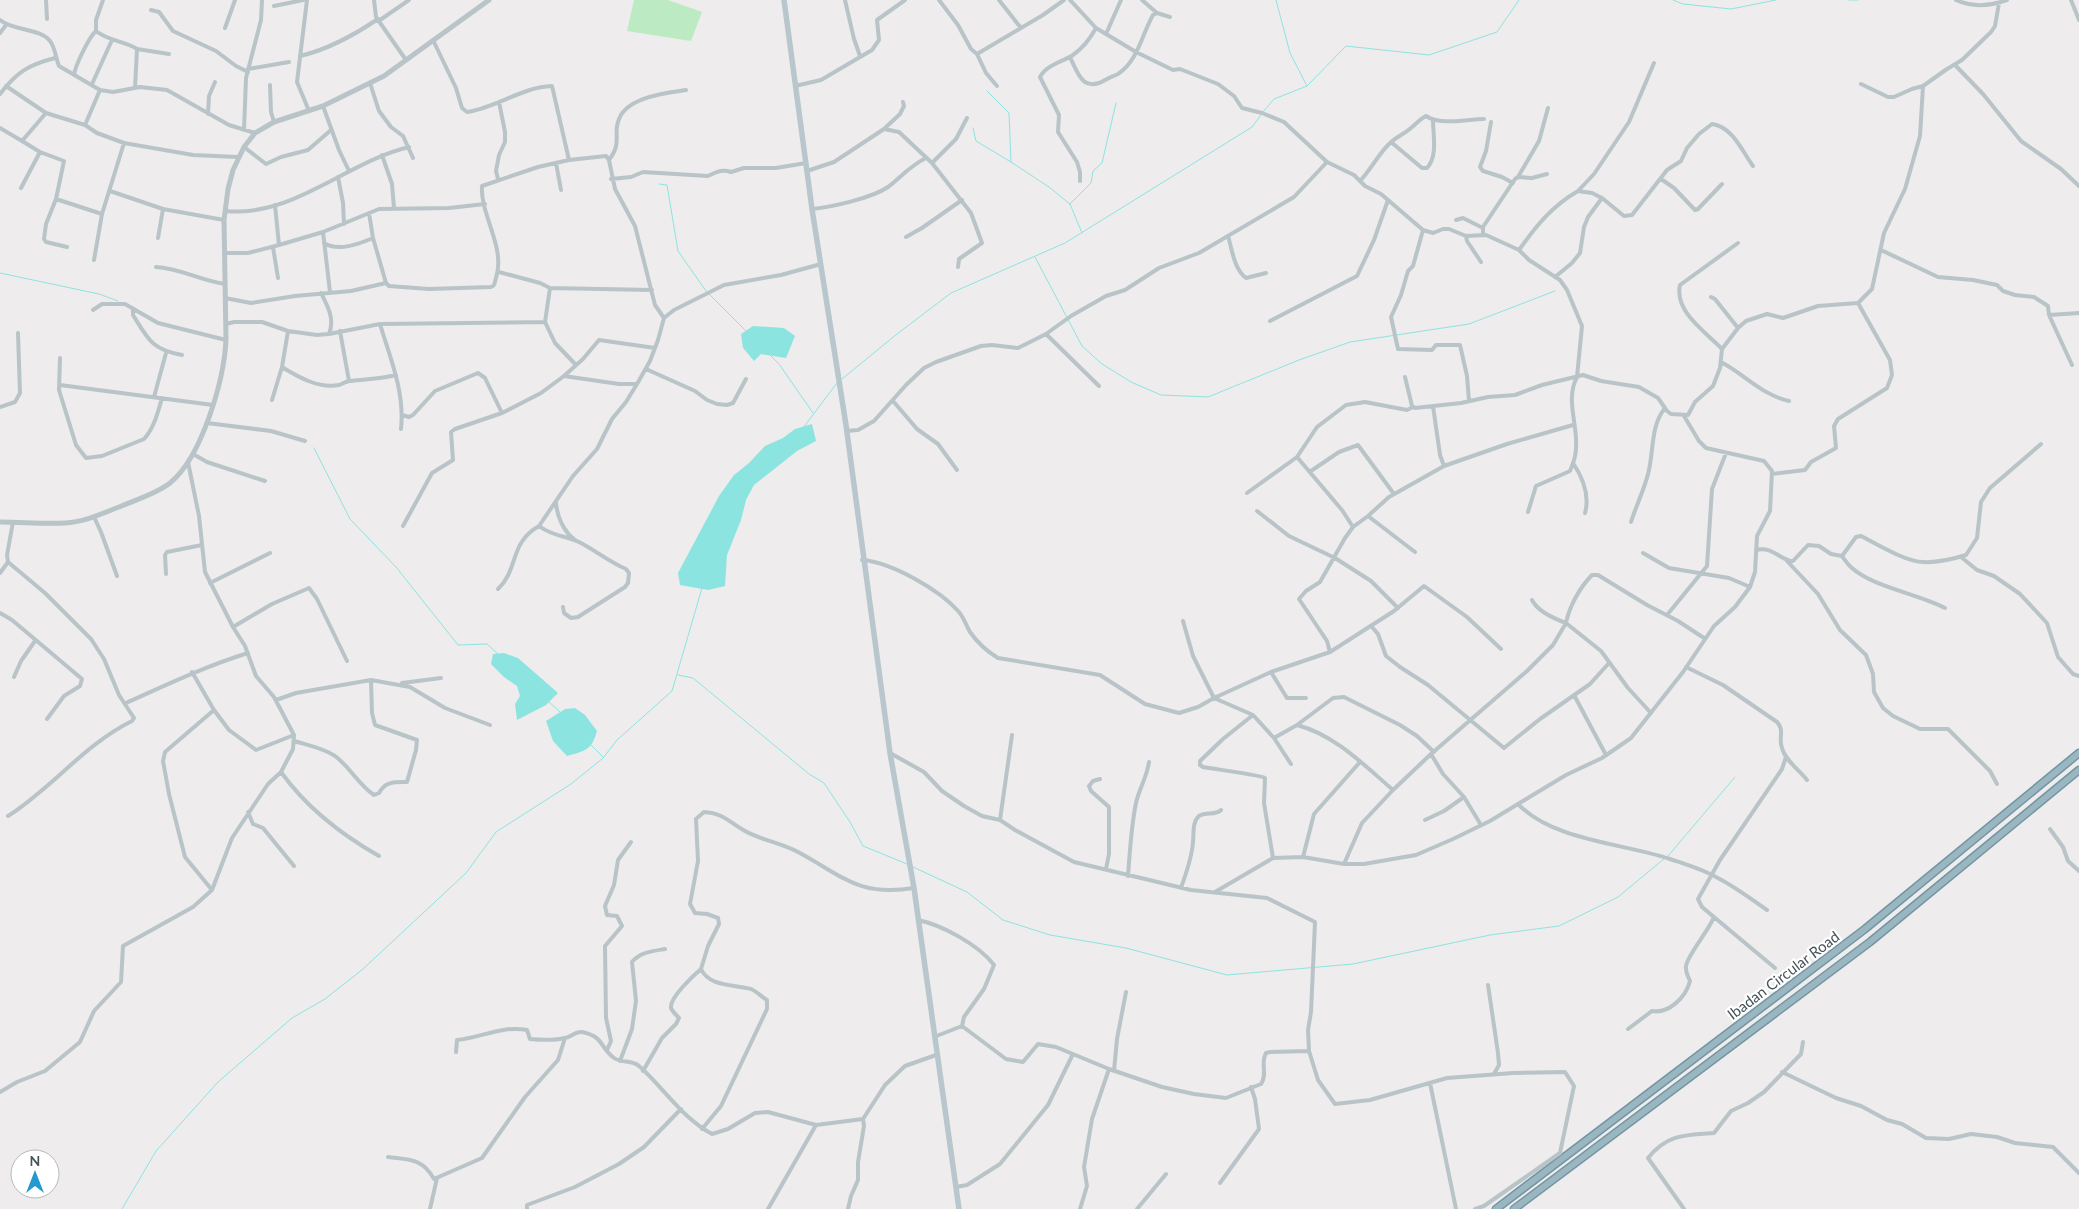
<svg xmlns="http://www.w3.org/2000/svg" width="2079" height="1209" font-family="Lato,sans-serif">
  <rect width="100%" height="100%" fill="#eeecec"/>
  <path fill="#bceac3" d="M634,0H668L702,12L691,41L627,31Z"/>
  <path fill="#8ce4e1" d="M753,326L784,328L795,336L786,358L761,354L754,361L743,348L741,334Z
    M812,424L816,441L797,451L754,485L746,500L741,520L727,555L725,586L708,590L680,585L678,573L719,496L734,475L749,463L765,446L783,438L795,429Z
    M504,653L518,658L558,693L546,705L517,720L515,704L520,696L517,686L504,677L491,664L493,654Z
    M575,708L585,715L597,731C592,750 585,751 567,756L553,741L546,721L565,709Z"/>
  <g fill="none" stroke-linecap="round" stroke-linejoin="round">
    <path stroke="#8ce4e1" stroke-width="1" d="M1276,0L1290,53L1307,86
      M1673,0L1683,4L1731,9L1776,0
      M1849,0H1858
      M987,91L1009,113L1011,162L1049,187L1070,204L1082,233
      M1263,112L1274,99L1307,86L1346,46L1429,55L1497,32L1519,0
      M973,128L976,141L1011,162
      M659,184L667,185L678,251L706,291
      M1070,204L1091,183L1093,171L1102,163L1116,103
      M1035,257L1082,346L1102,364L1131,382L1161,395L1208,397L1299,360L1350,342L1469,324L1555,291
      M0,273L99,294L118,301
      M709,294L747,332
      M769,354L779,364L813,413
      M842,379L897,334L951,293L1065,243L1252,127L1261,115
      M803,428L837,383
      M314,448L350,519L396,567L458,645L487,644L498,654
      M678,675L693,678L809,774L824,783L850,822L863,846L907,864
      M548,701L560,712
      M590,744L603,757
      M1668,856L1735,777
      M913,867L967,892L1003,920L1050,935L1126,948L1227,975L1353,964L1490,935L1559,926L1618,897L1665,858
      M122,1209L156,1151L218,1082L292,1018L325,999L363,969L466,873L496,832L571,784L603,758L617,740L672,691L702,588"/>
    <g stroke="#7295a3" stroke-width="9">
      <path id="trunk" d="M1496,1209L1865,929L2079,753
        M1514,1209L1870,942L2079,770"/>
    </g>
    <path stroke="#b8c4c8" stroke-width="4" d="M46,0L47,19
      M307,0L297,82L309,111
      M374,0L376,17L406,60
      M845,0L854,39L860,56
      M939,0L958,25L971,49L977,54L986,73L997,86
      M999,0L1021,28
      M1070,0L1096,28L1136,52L1173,70L1180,69L1218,84L1234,96L1242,108L1262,113L1284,122L1327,162L1354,175L1365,186L1381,194L1423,230L1433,233L1443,229H1449L1466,236L1486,235L1519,250L1529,260L1560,280L1567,290L1582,326L1577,377C1565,400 1578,424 1576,448C1576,456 1573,464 1570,471L1536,486L1528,512
      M1142,0L1157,13
      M1956,0C1973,8 1990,6 2007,0
      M2071,0L2079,20
      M274,6L303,0
      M151,10L159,12L173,31L216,51L236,66L248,72
      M0,20C13,31 40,28 50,41C55,47 56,59 59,66L100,90L113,92L140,87L167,90L229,125L255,133
      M380,20L409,0
      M225,28L235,0
      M96,31C108,41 125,41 137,49L135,88
      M0,33L6,25
      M1106,34L1121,0
      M433,40L456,88L462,108L467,112C496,108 522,87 552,86L569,160
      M137,49L169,54
      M977,54L1043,15L1064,0
      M300,56C326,50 356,34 378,19
      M1070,57C1079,77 1084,93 1107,79C1110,77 1114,76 1118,74C1138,61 1142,34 1153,15L1157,13L1170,17
      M1955,65L1983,94L2021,141L2061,169L2079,186
      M248,69L289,62
      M74,75C75,66 89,37 96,31V20L103,0
      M370,83L379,111L391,127L403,136L413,158
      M92,84L112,40
      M1861,84L1888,97H1894L1912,89L1923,86L1947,69L1962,60L1991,32L1995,26L1999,3
      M270,85L271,112L274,122
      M6,86L46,113
      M795,86L821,80L872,50L879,40L877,20L905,0
      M0,94C17,72 28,65 55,58
      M323,106L339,150L349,171
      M208,114L209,96L215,82
      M1491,122L1486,151L1480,167L1483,171L1502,177L1513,183
      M85,125L100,90
      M0,128L22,141L46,113L85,125L97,133L124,143L193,155L238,157
      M884,129L899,132L932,163L971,213L982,243L959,259L958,267
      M244,130L246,78L261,20L262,0
      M22,141L40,152L64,161L56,199
      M1391,142L1422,168H1427C1438,156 1433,135 1433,120
      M244,147L266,164L281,157L308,150L331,130
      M382,155L392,184L394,208
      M609,160C612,156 615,151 616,146C618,138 615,130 618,122C624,97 666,93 686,90
      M556,163L561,190
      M932,163L956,139L967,118
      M807,171L834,162L884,129L900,114L904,106L903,102
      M338,177L343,203L344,224
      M1518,177L1539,141L1548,108
      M498,179L496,171L499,155L505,142V132L499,102
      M611,179L631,177L643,172L708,176C717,172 721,169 731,172L744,168H776L806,163
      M1661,179L1674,188L1695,210L1698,209L1722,184
      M1080,181V172L1077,162L1058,132L1059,115L1040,77C1046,65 1062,62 1073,55C1083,48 1090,39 1096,28
      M1360,181C1371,169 1378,155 1389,144C1396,137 1404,134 1411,128C1416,124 1420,119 1426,116C1441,126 1466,119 1484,119
      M21,188L40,152
      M110,191L163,209L224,220
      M1602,198L1624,216L1632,215L1667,170L1681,161L1687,148L1699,134L1712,124C1733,127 1742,151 1753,166
      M275,205L279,245
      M812,209C832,207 872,198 888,187C901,177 911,165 926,158
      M225,211C293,218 346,162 409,147
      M369,213L373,238L386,283L389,286L429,289L491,287C496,285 494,283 496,278C506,247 480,215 482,186L538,167L569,160L606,156L609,160L615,189L635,226L655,305L664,318
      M1456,220L1463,218L1483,228
      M1423,230L1413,266L1408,271L1401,295L1391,317L1398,349L1432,350L1436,345H1460L1467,376L1469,401
      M323,232L330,292
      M1483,235V227L1515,179L1518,177L1532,178L1547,174
      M1228,236C1232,249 1234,269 1246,278L1266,273
      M1466,236L1467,241L1481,262
      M906,237L922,228L962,200
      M158,238L163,209
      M324,243C338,252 359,244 373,238
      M67,247L46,242L44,239L46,224L56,199L102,214L124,143
      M273,247L278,278
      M1519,250C1536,226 1552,206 1578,191
      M1881,250L1938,277L1973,280L1997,285L2003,291L2015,295L2034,297L2048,306L2049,315L2072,365
      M225,253H248L279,245L323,232L379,209L449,208L485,204
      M94,260L102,214
      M156,267C180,268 201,281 225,284
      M499,272L540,283L550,288L652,290
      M1555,277L1572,263L1580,253L1584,227L1588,217L1602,198L1592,193L1578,191L1594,174L1629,122L1654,63
      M550,288L545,322L555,343L576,365
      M321,293C328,307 335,319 329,334
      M225,298L251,303L295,296L351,291L386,283
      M133,309V315C148,339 152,350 182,355
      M93,310L102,304H125L158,323L226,340
      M2049,315L2079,313
      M1270,321L1357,276L1374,240L1388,200
      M226,324L234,322H262L288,331L317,335L329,334L380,324L545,322
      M380,324C390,358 405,392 401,429
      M1738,328L1746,321L1767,314L1783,318L1818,306L1858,303L1872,289L1884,233L1905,189L1920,136L1923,86
      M340,331L349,381
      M1046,334L1099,386
      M1722,349C1706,332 1674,312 1680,285L1738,243
      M60,358L59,390L76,445L86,458L102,456L144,439C154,428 158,412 162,398
      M1721,362C1744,374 1762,395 1789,401
      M282,367C298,377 319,389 339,385C343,384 346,381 350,381C366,379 381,379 396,375
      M646,369L695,391L707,400L717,404L727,405L733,403L746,379
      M564,376L583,359L599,340L655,348
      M1405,377L1412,406L1415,408L1461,403L1488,397L1515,395L1542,385L1583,375L1601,381L1639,387L1658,398L1667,411L1671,414L1688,415L1695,402L1713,386L1720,368L1722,349L1738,328L1715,299L1711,297
      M60,385L213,405
      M154,397L166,353
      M272,400L282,367L288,331
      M893,401L917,429L938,444L957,470
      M1433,406L1440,455L1444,466
      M0,407L15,402L20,393L18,333
      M402,415L409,417L413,415L435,391L478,373L485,378L502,413
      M207,423L271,431L305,441
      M846,431L858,430L874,421L906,385L924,368L936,362L981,346L992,345L1018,348L1046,334L1071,316L1106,296L1125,290L1159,268L1199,253L1294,197L1327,162
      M193,454L207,462L265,481
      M1297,457L1342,510L1353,527
      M1573,463C1583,478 1590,495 1585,513
      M1311,471L1339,452L1358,445L1394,494
      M1772,474L1805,470L1811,462L1836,448L1834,426L1838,419L1887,388L1892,375L1890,360L1858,303
      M1247,493L1297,457L1317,427L1346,405L1365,402L1407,410L1413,407
      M556,503C557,517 564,532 575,540
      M1257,511L1289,536L1335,558L1371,581L1398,608
      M1368,516L1415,552
      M94,517L101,532L117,576
      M1631,522C1636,506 1644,490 1648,474C1654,453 1650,426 1665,408
      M403,526L432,473L453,460L451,432L455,429L502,413L541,393L564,376L619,384H637L650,361L658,340L664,318L674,310L724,285L781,275L821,264
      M539,526C554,537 564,535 579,542C595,550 609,562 626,569L629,573L628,583L625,587L578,617L571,618L564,613L563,607
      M1756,550C1771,546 1777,557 1790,561H1793L1808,545L1819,546L1831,554L1842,556L1856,537L1861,536C1877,544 1906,562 1923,562C1937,563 1953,559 1966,555L1977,538L1981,502L1990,488L2041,444
      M1643,553L1669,568L1729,578L1750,587
      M1842,556C1845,560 1848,565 1852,568C1873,587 1919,594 1945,608
      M1961,557L1977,570L1994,576L2020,594L2047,623L2058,657L2073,674L2079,676
      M862,560C891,562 940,590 959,612C964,618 966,625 970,632C977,642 988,652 998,658L1100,675L1145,704L1179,713L1198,707L1214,698L1193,656L1183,621
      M1787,561L1818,594L1840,630L1866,655L1873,674L1874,692L1883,708L1893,716L1920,729H1948L1990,771L1997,784
      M0,573L8,562
      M166,574L165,555L167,552L202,545
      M210,583L270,553
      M498,589C519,569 509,543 539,526L573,476L597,449L612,419L626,402L637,384
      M1532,600C1538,612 1555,619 1566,623C1569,607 1580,587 1592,575H1598L1647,605L1678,621L1704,638
      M0,613L12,620L82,679L80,686L64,696L47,719
      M1667,615L1707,566L1712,489L1726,453
      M233,627L272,604L309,588L317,599L347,661
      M1372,627L1378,634L1386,656L1400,667L1428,685L1504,748L1540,719L1590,684L1609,663
      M1330,652L1327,641L1299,599L1306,591L1320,582L1345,538L1353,527L1368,516L1389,497L1444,466L1507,444L1573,425
      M1686,667L1723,685L1777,722C1785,730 1778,738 1782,748C1785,760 1799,770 1807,780
      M192,672L214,710L229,730L256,750L294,735
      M1271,672L1287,698H1306
      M14,677L21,661L35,641
      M402,683L441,678
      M1574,695L1606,755
      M1214,698L1271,672L1330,652L1394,611L1424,586L1467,617L1501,649
      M1214,698L1253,715L1274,738L1297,725C1335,735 1364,765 1393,790
      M276,700L296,693L371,680L410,687L445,708L490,725
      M126,703C166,685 206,666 248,653
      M1253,715L1223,739L1200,761V765L1203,767C1213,769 1261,775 1265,778L1264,803L1273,858
      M1297,725L1333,698L1344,697L1400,725L1417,736L1434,752
      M1274,738L1291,764
      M294,741C307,745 323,748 335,756C350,767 358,784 374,795L379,793C385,781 395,782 407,782L416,750L417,740L375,725L372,713L371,680
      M890,753L924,772L942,791L964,806L982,816L1000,820L1015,830L1074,862L1191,890L1267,898L1315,922L1311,1012L1308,1030L1309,1051
      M1431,754L1443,774L1464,797L1481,825
      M281,772C306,807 342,835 379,856
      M1100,779L1093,781L1089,786L1091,791L1109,807V854L1106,869
      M1518,804C1554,841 1622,843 1670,859C1685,864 1702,869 1716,877C1734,886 1751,899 1767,910
      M248,812L253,824L263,828L294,866
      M8,816C52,788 85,744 132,721L134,718L119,695L104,659L91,639L45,593L8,562L7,555L13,522
      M1000,820L1012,735
      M1425,820L1444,811L1464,797
      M2050,829L2063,847L2068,861L2079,871
      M1303,857L1314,814L1360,762
      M1344,864L1362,823L1393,790L1431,754L1527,671L1553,645L1566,623L1601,651L1628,688L1651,713
      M1128,876C1130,851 1131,827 1136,803C1139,789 1147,777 1149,762
      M1181,888C1186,873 1192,858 1193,842C1194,834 1192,822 1199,816C1206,811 1215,816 1221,810
      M212,890L185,857L169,794L163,761L165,752L214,710
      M1215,892L1273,858L1303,857L1344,864H1364L1416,855L1453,839L1490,821L1566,775L1602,758L1631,738L1683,672L1714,626L1735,607L1750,587L1755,572L1757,536L1770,511L1772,471L1764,461L1706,448L1699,441L1684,416
      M918,920C942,925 979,945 994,965L984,989L964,1017L962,1026
      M1775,968L1702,907L1698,899L1720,860L1782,769L1786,757
      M1488,985L1498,1053L1499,1065L1494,1074
      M1628,1029L1652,1011C1669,1014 1686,997 1690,981C1688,976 1685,972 1686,966C1687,956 1709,930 1714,917
      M934,1037L962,1026L1006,1059L1023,1062L1038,1044L1056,1047L1109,1069L1162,1087L1194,1094L1226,1098L1261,1084C1268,1074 1260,1063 1266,1053L1270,1052L1309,1051L1318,1080L1335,1104L1370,1100L1447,1078L1513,1073L1565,1072L1574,1086L1560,1153L1484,1206L1475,1209
      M607,1050L611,1041L606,1018L605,946L622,926L617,916L607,915L605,906L614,885L618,860L631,842
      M456,1052L457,1040C480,1038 503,1025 527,1030L530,1039C541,1040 553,1041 565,1038C571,1037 576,1031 582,1032C605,1037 599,1047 614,1058C621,1063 633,1060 639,1066C664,1088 682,1118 712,1134L728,1129L755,1113L768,1112L816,1125L863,1119L885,1085L905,1066L936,1055
      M620,1061L632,1029L636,1001L632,962C640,952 653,951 665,949
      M643,1071L662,1038L676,1024L679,1018C676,1015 672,1011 671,1008C669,998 694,975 701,969
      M1114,1071L1117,1039L1126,992
      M1782,1072L1836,1098L1861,1106L1887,1120L1902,1124L1926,1138L1949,1139L1971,1134L1997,1137L2015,1143L2053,1147L2079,1173
      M1430,1083L1456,1209
      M0,1092L17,1082L45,1071L80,1042L94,1011L121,982L123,946L193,907L212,890L232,838L268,784L281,772L293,749L294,735L274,697L256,676L245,646L233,627L205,572L199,516L188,462
      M702,1129L721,1106L767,1009V1000C762,997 756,991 751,989C735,984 710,988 701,969L708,946L719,924L718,918L707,914L695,913L690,904L698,861L696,819L704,812C723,813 729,822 745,831C761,840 781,843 798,852C843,876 858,897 914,888
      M388,1157C410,1160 422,1158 434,1179L482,1158L525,1097L558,1060L565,1038
      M1220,1183L1259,1129L1255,1099L1251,1087
      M956,1187L967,1185L1000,1164L1048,1105L1073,1054
      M430,1209L437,1178
      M527,1209V1205L575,1187L619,1164L644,1147L681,1109
      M768,1209L816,1125
      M848,1209L851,1196L858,1180V1162L864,1126L863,1119
      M1080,1209L1087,1186L1084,1167L1092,1119L1109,1069
      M1137,1209L1166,1174
      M1684,1209L1648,1158C1667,1134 1685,1135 1714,1133L1731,1111L1748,1103L1764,1092L1801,1054L1803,1042"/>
    <path stroke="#b8c4c8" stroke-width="5" d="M0,522C21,522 43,524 65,523C84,522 101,514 119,507C135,500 156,494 170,483C202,457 224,380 226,340L224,220L228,189L233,170L244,147L255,133L274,122L323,106L384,76L489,0"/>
    <path stroke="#b8c7cd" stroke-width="5.5" d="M784,0L812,209L846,425L890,753L914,888L959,1209"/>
    <use href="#trunk" stroke="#9ab6c0" stroke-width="6"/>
  </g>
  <g text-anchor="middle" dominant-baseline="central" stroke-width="4.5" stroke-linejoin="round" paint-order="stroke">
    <g font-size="15" fill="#465358" stroke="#fff">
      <text transform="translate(1783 975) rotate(-37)">Ibadan Circular Road</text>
    </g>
  </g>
  <g transform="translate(35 1174)"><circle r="24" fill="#ffffff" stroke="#b5babc"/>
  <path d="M0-4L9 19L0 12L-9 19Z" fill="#2598cf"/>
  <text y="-8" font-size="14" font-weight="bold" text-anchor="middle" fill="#465358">N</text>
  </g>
</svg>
